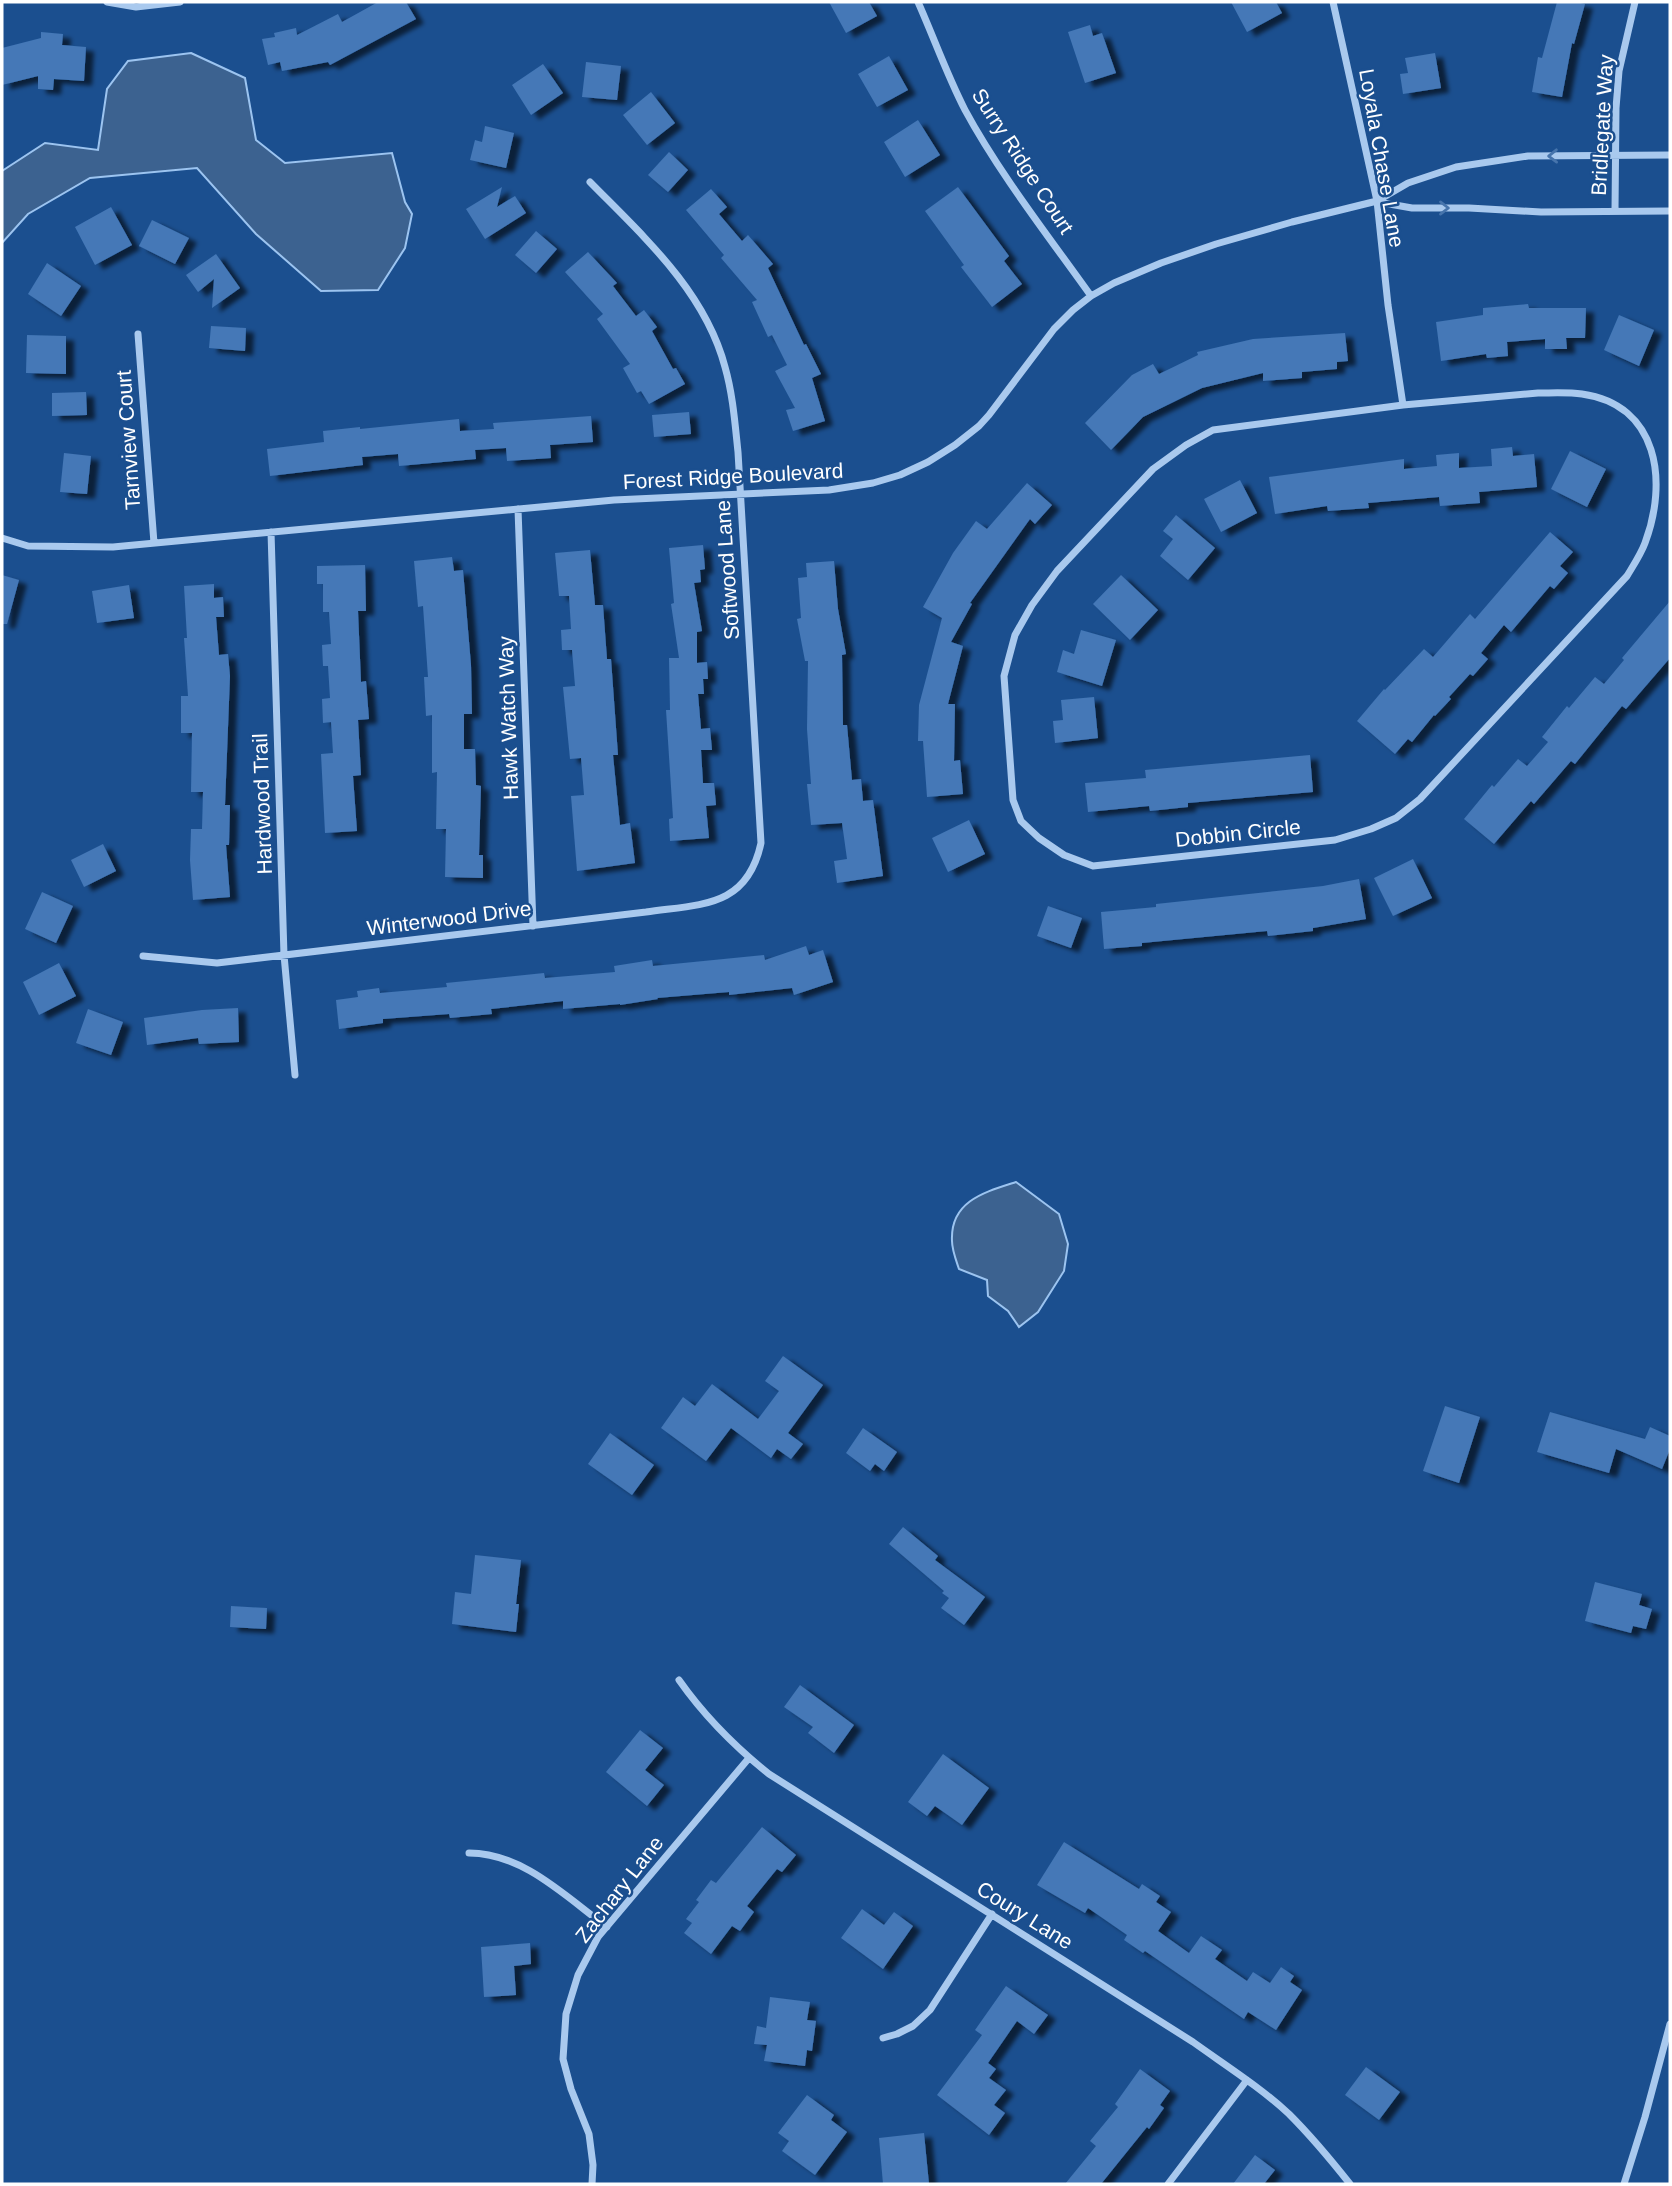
<svg xmlns="http://www.w3.org/2000/svg" width="1672" height="2186" font-family="Arial,sans-serif">
  <defs>
    <filter id="shadow"><feDropShadow dx="8" dy="4.5" stdDeviation="2" flood-color="#0009"/></filter>
  </defs>
  <rect width="100%" height="100%" fill="#1b4f8f"/>
  <path fill="#3c6290" stroke="#9cc4f0" stroke-width="2" d="M191,53L245,78L256,140L285,163L392,153L405,202L412,214L405,248L378,290L321,291L256,234L197,168L90,178L28,214L2,243V171L45,143L98,150L107,89L128,61Z
    M1016,1182L1059,1214L1068,1244L1064,1271L1038,1312L1019,1327L1008,1311L988,1296L987,1280L959,1269C956,1260 952,1250 952,1241C950,1201 985,1192 1016,1182Z"/>
  <path fill="#4478b7" filter="url(#shadow)" d="M378,2H406L416,19L330,65L328,62L282,71L280,62L268,65L262,39L275,37L274,33L296,28L297,35L338,14L342,22Z
    M829,2H869L877,16L846,33Z
    M1231,2H1276L1282,13L1247,32Z
    M1557,2H1576L1585,4L1574,44L1572,43L1562,97L1532,92L1538,57L1542,58Z
    M1090,25L1093,36L1102,33L1116,73L1085,83L1068,32Z
    M41,32L63,34L62,45L86,47L84,81L54,79L53,90L38,89V76L2,85V48L41,38Z
    M1435,53L1441,88L1403,94L1400,74L1408,73L1405,58Z
    M889,56L908,90L877,107L858,74Z
    M586,62L621,66L617,100L582,97Z
    M543,64L563,93L531,115L512,85Z
    M651,92L675,123L647,145L623,115Z
    M918,120L940,155L905,177L884,142Z
    M485,126L514,133L506,168L470,160L475,140L482,142Z
    M669,152L688,170L668,192L648,175Z
    M502,187L497,207L515,196L526,213L485,239L466,209Z
    M958,187L1009,256L1004,261L1022,284L992,307L961,267L964,265L925,211Z
    M711,189L727,207L719,214L742,241L748,235L773,264L768,268L804,345L806,344L821,374L812,378L825,421L793,431L786,410L795,408L775,371L787,365L772,335L768,337L752,302L757,300L721,258L724,255L686,210Z
    M111,207L132,245L95,265L75,227Z
    M152,220L189,238L175,264L139,246Z
    M536,231L557,249L536,273L515,255Z
    M588,252L617,283L613,286L636,316L644,310L657,327L652,331L673,369L676,368L685,384L649,404L641,391L637,393L623,368L630,364L597,319L603,314L565,272Z
    M216,254L240,288L212,308L214,279L198,292L186,275Z
    M47,263L81,286L61,316L28,294Z
    M1528,304L1529,308H1586L1585,338H1566L1567,349H1545V339L1507,342L1508,356L1487,358L1486,354L1441,361L1436,322L1483,315V308Z
    M1619,315L1654,330L1639,366L1604,350Z
    M211,326L246,328L245,351L209,348Z
    M1345,333L1348,361L1337,362V369L1302,372V378L1263,381V373L1202,388L1143,417L1111,450L1085,423L1132,375L1153,364L1159,374L1198,355L1197,352L1253,339Z
    M27,335L66,336V374L26,373Z
    M86,392L87,415L52,416V393Z
    M689,412L691,434L654,437L652,415Z
    M591,416L593,442L550,445L551,458L507,461L506,448L475,450L476,459L399,466L398,454L362,457L363,465L270,476L267,449L324,442L323,431L360,427V429L459,419L460,431L494,429L493,423Z
    M1512,447L1513,456L1534,454L1537,487L1479,492L1480,503L1440,506L1439,497L1368,503L1369,508L1328,511L1327,506L1275,514L1269,477L1404,459V469L1437,466L1436,455L1459,453V468L1492,466L1491,449Z
    M1570,451L1606,469L1587,507L1551,489Z
    M64,453L91,456L87,494L60,492Z
    M1240,480L1257,513L1221,532L1204,499Z
    M1027,483L1052,505L1035,524L1030,519L970,603L972,604L951,642L963,646L948,704H955L954,761L960,760L963,794L927,797L923,741H918L919,705L942,618L923,607L953,553L976,521L987,529Z
    M1176,515L1215,548L1188,580L1160,556L1173,539L1163,531Z
    M1550,532L1573,552L1560,566L1568,573L1554,589L1550,586L1511,632L1504,625L1481,653L1488,659L1473,676L1470,674L1449,697L1451,699L1435,716L1434,715L1412,742L1408,739L1395,754L1357,721L1384,689L1385,690L1424,649L1433,657L1470,614L1475,619Z
    M703,545L705,569L700,570L701,582L694,583L702,631L697,632V663L707,662L708,679H703L704,694H698L701,729L710,728L712,750H701L703,783H714L716,805L706,806L709,838L670,841L669,819L673,818L666,710H670L669,658H679L671,604L674,603L669,548Z
    M590,550L595,605H603L607,659H611L618,755H613L620,825L630,823L635,863L577,871L571,796L584,795L581,758L570,759L563,687L575,686L572,650H562L561,630L571,629L569,596H559L555,553Z
    M452,557L454,571L463,570L471,665L472,714H464V749H475L476,785L481,786L479,855H483V878L445,877L446,829H436L437,772L432,773V715L426,716L424,677H428L423,606L418,607L414,561Z
    M834,561L838,609L846,654L842,655L843,725H847L852,780L861,779L863,801L873,800L883,876L837,883L834,861L847,859L842,823L811,825L807,784H811L807,729L808,661H805L797,619L801,618L798,578L807,577L806,563Z
    M365,565L366,611H358L361,682L366,681L369,719L358,720L361,775L353,776L357,831L325,833L321,754L333,753L331,722L323,723L322,699L330,698L328,666H323L322,645L331,644L329,612H323V584H317V566Z
    M2,575L19,580L7,624H2Z
    M1121,575L1158,610L1130,640L1093,604Z
    M214,584V598L223,597L224,617H216L219,655L228,654L230,676L225,805H230L229,845H226L230,897L193,900L190,860L191,829H202L203,792H191L192,733H181V696H188L184,638H187L184,586Z
    M129,585L134,618L97,623L92,591Z
    M1670,601V658L1626,709L1622,706L1575,764L1571,761L1534,804L1531,801L1494,844L1464,819L1492,785L1494,787L1518,759L1527,766L1548,742L1542,737L1567,706L1569,708L1595,677L1604,684L1624,660L1622,658Z
    M1081,630L1116,640L1102,686L1057,672L1063,650L1074,654Z
    M1094,697L1098,738L1055,743L1053,721L1063,720L1061,700Z
    M1310,755L1313,792L1188,803V807L1150,811L1149,806L1088,812L1085,783L1146,778L1145,770Z
    M969,820L985,854L948,872L932,838Z
    M103,844L116,871L84,887L71,860Z
    M1413,859L1432,898L1393,916L1374,878Z
    M1359,879L1366,919L1313,928V931L1268,936L1267,931L1142,943V946L1104,949L1101,912L1156,907V904L1323,886Z
    M42,892L73,906L56,943L25,929Z
    M1048,906L1082,918L1071,948L1037,936Z
    M806,946L809,955L823,950L833,982L794,995L792,988L729,995V992L657,998L658,999L620,1005V1004L563,1009V1001L491,1009L492,1014L450,1018L449,1014L383,1019V1023L339,1029L336,1000L358,997L357,991L379,988L380,993L447,987L446,983L544,973L545,978L615,972L614,966L652,960L653,966L764,955L765,960Z
    M59,963L76,996L39,1015L23,982Z
    M238,1008L239,1042L199,1044L198,1038L147,1045L144,1018L202,1010Z
    M88,1009L123,1022L111,1055L76,1043Z
    M783,1356L823,1385L788,1433L803,1444L791,1459L777,1449L771,1458L731,1428L706,1461L661,1428L683,1397L695,1406L712,1384L758,1419L779,1391L765,1381Z
    M1445,1406L1480,1417L1459,1483L1423,1471Z
    M1550,1412L1645,1439L1650,1427L1670,1436V1449L1662,1469L1616,1449L1609,1473L1537,1452Z
    M863,1428L897,1452L884,1471L875,1464L870,1471L846,1453Z
    M610,1433L654,1465L632,1495L588,1464Z
    M903,1527L938,1556L935,1560L985,1597L964,1625L941,1608L949,1598L942,1593L944,1591L889,1544Z
    M475,1555L521,1560L516,1604H519L516,1632L452,1624L455,1592L471,1594Z
    M1595,1582L1642,1594L1639,1605L1652,1609L1646,1629L1633,1626L1631,1633L1585,1621Z
    M231,1606L267,1608L266,1629L230,1627Z
    M800,1685L854,1725L834,1753L808,1733L813,1727L784,1707Z
    M640,1730L663,1748L645,1770L664,1785L647,1806L606,1772Z
    M943,1754L989,1788L962,1825L935,1806L927,1816L908,1802Z
    M762,1827L796,1855L782,1872L777,1869L747,1906L754,1912L740,1931L732,1926L711,1954L684,1933L692,1923L686,1919L699,1902L696,1900L711,1880L716,1883Z
    M1064,1842L1139,1889L1142,1884L1160,1896L1156,1902L1171,1912L1158,1931L1189,1953L1201,1936L1222,1950L1215,1959L1247,1981L1253,1972L1270,1983L1281,1967L1294,1976L1290,1982L1302,1990L1276,2030L1248,2012L1244,2019L1145,1951L1143,1953L1124,1940L1127,1935L1088,1908L1085,1913L1037,1885Z
    M862,1909L884,1925L894,1912L913,1926L883,1969L841,1938Z
    M530,1943L531,1964L514,1966L516,1995L484,1997L481,1947Z
    M1006,1986L1048,2015L1034,2034L1017,2021L988,2063L996,2069L989,2078L1006,2090L994,2105L1005,2113L989,2135L937,2095L982,2035L975,2030Z
    M770,1997L810,2002L807,2020L816,2021L812,2051L807,2050L805,2066L764,2061L767,2045L754,2044L757,2026L766,2028Z
    M1366,2067L1400,2092L1379,2120L1345,2095Z
    M1140,2069L1170,2091L1160,2105L1164,2108L1149,2129L1147,2127L1101,2184H1065L1096,2146L1090,2141L1118,2107L1115,2104Z
    M807,2095L834,2115L831,2120L847,2132L815,2175L782,2151L789,2141L778,2133Z
    M924,2133L929,2184H883L879,2138Z
    M1255,2155L1275,2170L1264,2184H1233Z"/>
  <g fill="none" stroke-linecap="round" stroke-linejoin="round">
    <path stroke="#a9c9ee" stroke-width="7" d="M107,2L136,7L180,2
      M918,2C934,38 947,75 965,110C999,173 1049,237 1091,296
      M1333,2L1377,201L1388,305L1403,405
      M1378,202L1412,208H1469L1541,212L1670,211
      M1615,210L1616,108L1619,71L1635,2
      M138,334L154,543
      M1538,393C1552,393 1568,392 1582,394C1659,405 1668,482 1645,543C1641,554 1633,566 1627,576L1420,799L1396,818L1371,829L1335,840L1093,866L1064,855L1039,838L1021,821L1013,800L1004,676L1015,635L1032,605L1057,571L1153,469L1186,445L1213,430L1403,405Z
      M518,509L533,926
      M271,532L284,955L295,1075
      M2,538L28,546L113,547L614,500L829,490L873,483L900,475L928,462L955,445L979,426L989,415L1054,329L1073,310L1091,296L1114,283L1161,263L1216,244L1292,222L1377,201L1408,183L1456,167L1528,156L1670,155
      M143,956L217,963L646,912C701,904 747,908 761,843L738,452C735,424 733,395 725,367C705,291 643,236 590,182
      M679,1680C705,1717 734,1746 769,1774L1193,2042C1225,2065 1260,2087 1289,2114C1311,2136 1331,2160 1350,2184
      M469,1853C523,1853 566,1897 607,1927
      M883,2038L897,2034L913,2026L930,2010L992,1914
      M592,2184L593,2165L589,2134L571,2089L563,2059L566,2014L578,1975L598,1937L749,1758
      M1168,2184L1247,2080
      M1624,2184L1645,2117L1670,2024"/>
  </g>
  <defs><path id="oneway-chevron" d="M-2-3.5L2.5 0L-2 3.5" fill="none" stroke-width="1.6" stroke-linecap="round" stroke-linejoin="round" transform="scale(1.75)"/></defs>
  <g stroke="#4674ac">
    <use href="#oneway-chevron" transform="translate(1553 156) rotate(179)"/>
    <use href="#oneway-chevron" transform="translate(1444 208)"/>
  </g>
  <g text-anchor="middle" dominant-baseline="central" stroke-width="5" stroke-linejoin="round" paint-order="stroke">
    <g font-size="21" fill="#fff" stroke="#1b4f8f">
      <text transform="translate(1602 125) rotate(-87)">Bridlegate Way</text>
      <text transform="translate(1382 158) rotate(80)">Loyala Chase Lane</text>
      <text transform="translate(1023 161) rotate(57)">Surry Ridge Court</text>
      <text transform="translate(128 440) rotate(-94)">Tarnview Court</text>
      <text transform="translate(733 476) rotate(-3)">Forest Ridge Boulevard</text>
      <text transform="translate(727 570) rotate(-94)">Softwood Lane</text>
      <text transform="translate(508 718) rotate(-92)">Hawk Watch Way</text>
      <text transform="translate(262 804) rotate(-92)">Hardwood Trail</text>
      <text transform="translate(1238 833) rotate(-6)">Dobbin Circle</text>
      <text transform="translate(449 918) rotate(-7)">Winterwood Drive</text>
      <text transform="translate(619 1889) rotate(-52)">Zachary Lane</text>
      <text transform="translate(1025 1915) rotate(32)">Coury Lane</text>
    </g>
  </g>
  <rect width="1672" height="2186" fill="none" stroke="#ffffff" stroke-width="7"/>
</svg>
